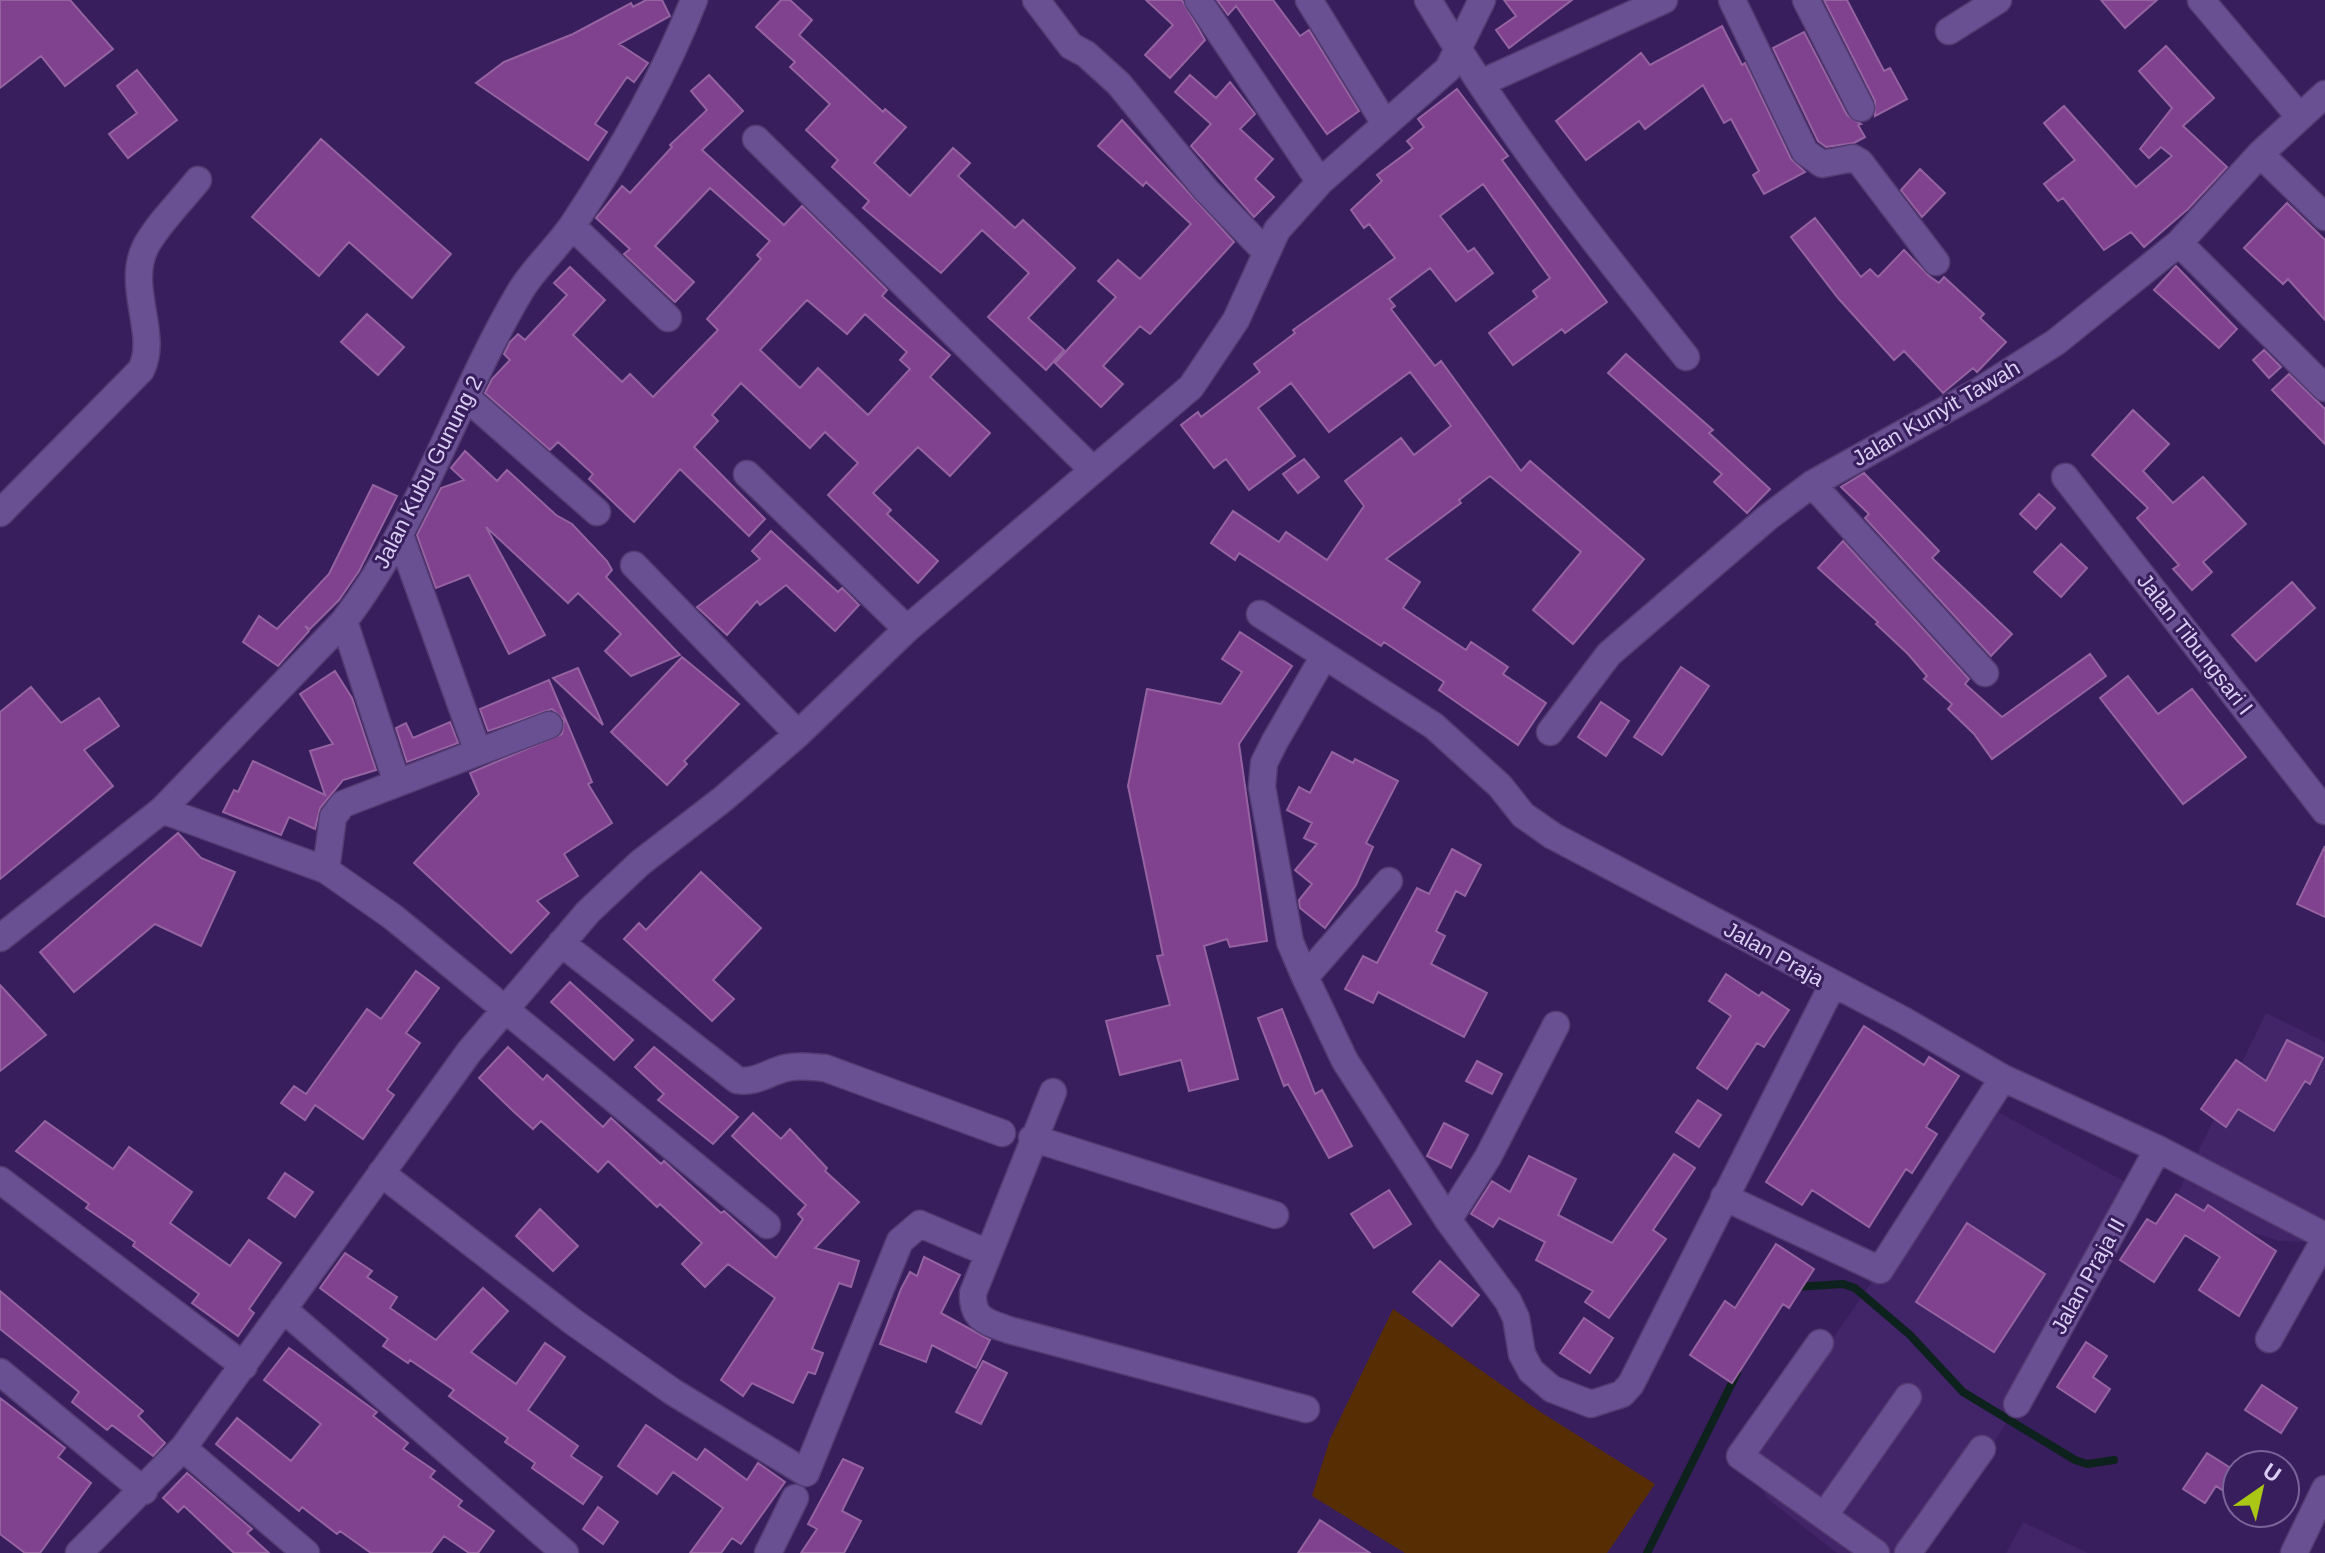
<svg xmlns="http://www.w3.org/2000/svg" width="2325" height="1553" font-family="Helvetica,sans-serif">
  <rect width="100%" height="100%" fill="#381e5c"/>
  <path fill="#422469" d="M2266,1013L2325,1042V1243L2279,1241L2171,1207Z
    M1980,1102L2147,1194L1934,1540L1918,1553H1837L1768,1499L1746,1466L1905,1233Z
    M2023,1522L2054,1537L2088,1553H2006Z"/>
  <path fill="#572e03" d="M1393,1309L1542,1413L1655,1484L1607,1553H1405L1312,1496L1330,1439Z"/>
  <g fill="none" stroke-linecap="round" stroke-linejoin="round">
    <path stroke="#0d211d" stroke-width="8" d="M1795,1287L1843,1284L1855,1288L1910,1335L1963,1392L2075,1460L2087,1464L2114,1460
      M1647,1553L1737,1373"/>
  </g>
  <path fill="#80418f" stroke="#9463a0" stroke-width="2" fill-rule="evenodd" d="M0,0H70L113,49L65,86L41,56L0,88Z
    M646,0H662L670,16L619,44L648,63L634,82L627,77L595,124L607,132L588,160L476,83L504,62L573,34L631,3L633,7Z
    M781,0H790L812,20L799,35L883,112L885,109L906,127L874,163L910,196L953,148L970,163L958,176L1015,228L1023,220L1075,268L1028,318L1064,350L1046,370L988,317L1029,273L982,230L941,273L863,208L869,201L832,167L838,160L806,130L830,104L790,67L795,62L756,27Z
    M1146,0H1182L1205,40L1170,78L1145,55L1173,25Z
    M1217,0H1273L1300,36L1309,30L1359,111L1327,134L1236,6L1228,15Z
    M1504,0H1572L1509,48L1496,30L1516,16Z
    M1824,0H1847L1884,71L1890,68L1907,99L1875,116V101Z
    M2101,0H2157L2125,28Z
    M1722,26L1742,65L1745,63L1791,159L1805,172L1764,194L1753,175L1759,171L1731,119L1724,123L1703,85L1645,129L1639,121L1586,160L1556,121L1641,53L1650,65Z
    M1804,32L1847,115L1861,124L1858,125L1865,137L1854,143L1826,147L1818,141L1773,48Z
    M2166,46L2214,98L2183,126L2227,167L2188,209L2144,247L2131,232L2104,250L2063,198L2058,201L2044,184L2075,160L2044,123L2064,106L2136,187L2172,156L2161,147L2149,158L2140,149L2172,108L2139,71Z
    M137,70L177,120L128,158L109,134L137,113L117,86Z
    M709,75L743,111L702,150L784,225L802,206L887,290L882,296L950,355L930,377L990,433L950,476L918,447L873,493L891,510L887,514L938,561L918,583L828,495L858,463L825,432L810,448L741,383L712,415L718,421L694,447L765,519L749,536L680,469L634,522L589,479L593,474L558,442L550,450L485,393L492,379L510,360L504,354L510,342L518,334L525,340L567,295L554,283L570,267L605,300L573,335L622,382L630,374L653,397L718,330L707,319L761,259L757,255L770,241L710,188L655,246L694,282L675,302L624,254L630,249L596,218L622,186L630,193L672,147L670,145L707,110L691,91ZM807,300L847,334L865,314L907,352L900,360L910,369L868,415L818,368L800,388L760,350Z
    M1190,75L1216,98L1230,82L1255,114L1240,129L1273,159L1255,179L1274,197L1254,217L1191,146L1211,124L1175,92Z
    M1457,89L1508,156L1502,160L1607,302L1565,333L1562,329L1513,365L1489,333L1537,297L1533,291L1550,278L1483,184L1440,216L1468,252L1474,248L1493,273L1456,301L1430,268L1389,299L1395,306L1391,309L1435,366L1441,361L1521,471L1530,461L1644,559L1573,644L1533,610L1581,552L1490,476L1459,500L1461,503L1386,559L1420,582L1403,608L1466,650L1471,642L1508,667L1503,674L1546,703L1518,745L1439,690L1444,682L1384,642L1381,646L1239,553L1235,560L1211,543L1233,511L1279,542L1286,532L1327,560L1364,506L1345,481L1401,438L1414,455L1451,426L1410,372L1329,432L1291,383L1258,408L1295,456L1249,490L1226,459L1214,468L1181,425L1198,412L1201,417L1260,372L1254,364L1295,333L1293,330L1395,258L1369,224L1364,228L1351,210L1382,181L1377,175L1413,148L1407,141L1424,127L1418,119Z
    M1122,120L1234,242L1150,334L1140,326L1103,366L1123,384L1101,407L1055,363L1116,297L1098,281L1118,260L1140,279L1191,224L1146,182L1143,186L1098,146Z
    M321,139L451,254L412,298L349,242L319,276L252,217Z
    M1920,169L1945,193L1922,217L1901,190Z
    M2287,203L2325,240V320L2288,279L2283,284L2244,248Z
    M1815,218L1861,277L1870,269L1878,277L1904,250L1929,276L1939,283L1944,277L1984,314L1980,318L2006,342L1977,372L1973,368L1943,393L1904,351L1894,360L1838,298L1791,237Z
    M2176,266L2237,329L2219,348L2154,290Z
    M367,314L404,347L378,375L341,342Z
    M2264,350L2281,367L2269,378L2253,360Z
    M1626,354L1713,430L1709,433L1770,489L1747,513L1714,482L1722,474L1608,373Z
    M2289,374L2325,409V444L2272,390Z
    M2133,410L2169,444L2143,471L2173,503L2203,477L2246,524L2203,562L2212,572L2192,590L2173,569L2179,565L2137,518L2148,508L2092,455Z
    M465,451L497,481L507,470L556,515L572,524L607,561L612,570L606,577L680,655L631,676L605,651L621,634L578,593L568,603L486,527L545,635L509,654L469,575L436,588L417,535L441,488L464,480L451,468Z
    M1304,459L1319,477L1298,493L1283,474Z
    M1864,473L1939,551L1932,558L2012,634L1991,656L1865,518L1869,514L1841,487Z
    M373,485L397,496L359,571L339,600L310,629L305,626L309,631L278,666L243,642L259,616L277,629L329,574Z
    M2039,494L2055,508L2036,529L2020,514Z
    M771,531L838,592L842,588L859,605L835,631L786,585L760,605L757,601L727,635L697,607L760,559L752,551Z
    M1843,541L1969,679L1965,684L2002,717L2090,654L2106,676L1992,759L1974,734L1948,709L1952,704L1924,679L1927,676L1908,654L1876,624L1878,622L1818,568Z
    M2061,544L2087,568L2061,597L2034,572Z
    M2292,582L2315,608L2256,661L2232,635Z
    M1240,632L1292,666L1239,744L1267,941L1230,947L1227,939L1204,946L1238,1079L1189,1091L1181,1060L1120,1075L1106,1021L1170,1005L1157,956L1163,955L1128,786L1147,689L1221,704L1242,672L1222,659Z
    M682,657L739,704L684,761L687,764L667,785L611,732Z
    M1681,667L1709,686L1662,755L1634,737Z
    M578,668L603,725L553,678Z
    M335,671L352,698L376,770L343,780L320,808L315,829L289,817L281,835L223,812L234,790L238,792L253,761L325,795L310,751L333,744L300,694Z
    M2128,676L2158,714L2192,689L2246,757L2183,804L2100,698Z
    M549,680L592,782L588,784L612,823L564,854L578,876L537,901L549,913L511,953L414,863L479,794L470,773L562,734L564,720L552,709L488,731L480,709Z
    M31,687L61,723L99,698L119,726L84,750L113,786L0,879V712Z
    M1601,702L1629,721L1606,756L1578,737Z
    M450,722L458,743L407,762L396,728L406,723L413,738Z
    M1332,752L1353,763L1355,759L1398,781L1366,843L1373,847L1356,885L1325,928L1300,908L1299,900L1312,884L1295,870L1317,844L1304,838L1312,823L1287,810L1299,787L1310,793Z
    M178,833L201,858L235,872L201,946L155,924L74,992L40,952Z
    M2325,846V917L2297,904Z
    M1452,849L1481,865L1465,896L1456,891L1436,931L1445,936L1431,964L1487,993L1464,1037L1378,992L1373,1003L1345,989L1363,956L1377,963L1417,888L1429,894Z
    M701,872L761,928L713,980L734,999L712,1021L624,939L639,923L646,930Z
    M416,971L439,988L406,1033L420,1043L387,1090L394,1095L363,1139L315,1105L305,1120L281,1103L294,1086L306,1094L367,1009L381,1019Z
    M1726,974L1759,996L1762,992L1789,1010L1764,1047L1757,1043L1727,1089L1697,1068L1731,1016L1709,1001Z
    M570,982L633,1040L614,1060L551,1002Z
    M0,985L46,1035L0,1071Z
    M1282,1009L1315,1094L1322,1090L1352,1146L1329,1158L1288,1084L1284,1086L1258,1018Z
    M1864,1026L1924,1065L1929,1057L1959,1076L1926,1127L1937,1134L1912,1173L1906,1169L1869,1227L1812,1190L1802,1205L1766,1182Z
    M2287,1040L2323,1058L2310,1084L2305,1081L2274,1131L2238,1109L2226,1127L2201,1109L2236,1060L2266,1081Z
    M508,1047L543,1080L547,1075L603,1127L611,1118L661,1164L664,1161L721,1213L724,1211L776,1258L803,1219L798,1214L806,1205L732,1136L753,1113L781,1139L790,1129L827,1168L825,1171L859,1202L815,1248L859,1261L851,1287L839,1283L812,1349L823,1353L815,1374L808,1372L793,1403L752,1383L743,1396L721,1380L775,1298L728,1264L705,1287L682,1264L702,1243L660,1204L657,1207L608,1161L598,1172L541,1121L533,1129L513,1111L479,1078Z
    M654,1047L738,1117L713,1144L658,1100L664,1094L635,1067Z
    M1477,1061L1502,1074L1492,1094L1466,1081Z
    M1698,1100L1721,1115L1699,1147L1676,1132Z
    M45,1121L113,1169L129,1147L192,1192L170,1223L230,1266L249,1240L281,1263L249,1309L254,1313L238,1336L192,1303L199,1294L133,1246L135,1242L86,1208L89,1204L16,1151Z
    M1444,1123L1468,1135L1451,1168L1427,1156Z
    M1674,1154L1695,1168L1653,1230L1666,1239L1609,1318L1585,1302L1593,1291L1536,1260L1545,1242L1499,1218L1493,1227L1471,1214L1492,1181L1510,1192L1529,1156L1576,1179L1558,1215L1612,1243Z
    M285,1173L313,1192L295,1217L268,1198Z
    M1389,1190L1411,1224L1374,1248L1351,1214Z
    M2176,1194L2204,1211L2208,1205L2276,1251L2239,1316L2199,1290L2220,1257L2185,1235L2154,1282L2120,1260L2147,1219L2156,1224Z
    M540,1209L578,1246L553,1271L516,1236Z
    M1967,1223L2045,1274L1994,1352L1916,1302Z
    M1776,1244L1814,1269L1789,1308L1783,1304L1732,1383L1690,1355L1725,1301L1735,1308Z
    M345,1253L372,1271L367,1277L397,1297L390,1308L436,1340L483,1288L508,1311L471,1352L516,1384L545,1343L565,1357L528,1410L578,1446L571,1456L602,1477L583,1504L532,1468L535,1463L505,1442L508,1438L449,1396L454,1390L410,1360L408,1363L383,1346L388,1339L320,1288Z
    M924,1257L960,1275L941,1313L990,1340L976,1368L932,1345L926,1362L880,1344L901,1289L910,1272L917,1276Z
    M1440,1261L1479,1295L1452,1326L1413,1292Z
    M0,1291L143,1411L138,1416L165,1443L153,1456L112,1425L107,1430L72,1402L79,1392L0,1329Z
    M1584,1318L1613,1338L1590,1373L1560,1353Z
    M2086,1342L2107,1356L2093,1377L2110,1389L2095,1412L2057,1387Z
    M289,1348L377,1412L373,1416L408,1443L403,1449L435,1471L430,1477L462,1501L458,1506L494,1531L478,1553H469L444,1536L431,1553H371L340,1531L337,1534L302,1507L299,1511L216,1444L237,1418L291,1461L321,1424L264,1380Z
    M983,1361L1007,1373L981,1424L956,1412Z
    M2262,1385L2297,1408L2281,1433L2245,1410Z
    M0,1398L65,1448L58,1457L91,1483L40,1553H25L0,1534Z
    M646,1425L697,1460L705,1449L747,1480L758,1463L785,1482L741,1544L732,1538L721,1553H690L723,1508L673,1472L657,1494L618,1466Z
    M2207,1453L2237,1472V1500L2216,1486L2205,1503L2183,1489Z
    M843,1459L863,1468L842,1511L861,1521L844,1553H801L817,1529L808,1524Z
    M187,1473L252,1529L247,1533L269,1553H234L184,1506L178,1512L163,1498Z
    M598,1507L618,1522L603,1544L583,1529Z
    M1320,1520L1370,1553H1298Z"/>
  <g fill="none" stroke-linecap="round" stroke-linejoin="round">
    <g stroke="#543b72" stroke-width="29">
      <path id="minor" d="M1036,0L1071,46L1086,54L1119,84L1206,190L1265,251
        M1198,0L1320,182
        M1309,0L1384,122
        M1428,0C1503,127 1594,242 1686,357
        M1732,0L1805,152L1822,164L1853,158L1860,162L1936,262
        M1806,0L1861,108
        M2201,0L2299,116
        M1949,31L1998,0
        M1481,83L1664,0
        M756,139L1091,468
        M2260,154L2325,217
        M572,226L668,318
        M2179,243L2325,388
        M466,397L597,512
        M747,474L907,629
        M2065,477L2325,811
        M1812,484L1985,673
        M0,513L141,370C159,335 126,288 145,248C155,227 183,199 198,180
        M400,535L478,752
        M634,565L798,734
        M1260,614L1434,726L1500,786L1523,815L1553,836L1903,1020L2003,1078L2158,1149L2325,1236
        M344,621L397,783
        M1324,656L1275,741L1264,763L1262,787L1290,942L1305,977L1345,1061L1448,1220L1508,1301L1516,1318L1522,1354L1531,1371L1552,1389L1591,1404L1622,1394L1631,1384L1832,986
        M1550,732L1609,654L1767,518L1812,484L1979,391L2056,342L2179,243L2260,154L2325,94
        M162,810L326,870L393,917L767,1225
        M326,870L333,817L343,804L549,725
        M0,938L162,810L344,621C421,521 457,397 521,290C536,266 558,247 574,223C621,152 663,79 694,0
        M561,943L737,1080C755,1084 768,1072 786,1068C799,1065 811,1067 825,1068L1002,1133
        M1305,977L1389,881
        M1053,1092L973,1293C972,1320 987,1322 1009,1330L1306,1409
        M1032,1138L1275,1215
        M381,1173L572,1321L673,1392L806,1473L900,1241L920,1224L988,1253
        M0,1180L244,1366
        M1724,1197L1880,1270L2003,1078
        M1448,1220L1488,1157L1556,1025
        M283,1309L565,1553
        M2269,1339L2325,1239
        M1820,1343L1740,1456L1876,1553
        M0,1372L144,1491
        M2017,1404L2158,1149
        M183,1448L306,1553
        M1824,1516L1908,1397
        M79,1553L183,1448L469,1052L588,912L640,863L723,799L798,734L907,629L1191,387L1236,320L1277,230L1320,182L1448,69L1482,0
        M768,1553L795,1498
        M1908,1553L1982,1449
        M2294,1553L2325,1489"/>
    </g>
    <use href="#minor" stroke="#685092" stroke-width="26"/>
  </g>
  <g text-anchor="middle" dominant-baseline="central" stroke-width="6" stroke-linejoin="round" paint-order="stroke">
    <g font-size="22" fill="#dacef4" stroke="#381e5c">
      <text transform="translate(1936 413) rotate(-30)">Jalan Kunyit Tawah</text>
      <text transform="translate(428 472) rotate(-63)">Jalan Kubu Gunung 2</text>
      <text transform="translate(2195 644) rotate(52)">Jalan Tibungsari I</text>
      <text transform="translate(1774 954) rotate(29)">Jalan Praja</text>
      <text transform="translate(2088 1276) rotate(-61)">Jalan Praja II</text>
    </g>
  </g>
  <g transform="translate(2261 1489) rotate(34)"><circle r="38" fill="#381e5c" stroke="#796499" stroke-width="2"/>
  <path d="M0-6L14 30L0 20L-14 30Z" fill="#abc716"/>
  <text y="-12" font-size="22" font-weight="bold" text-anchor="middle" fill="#dacef4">U</text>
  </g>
</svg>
